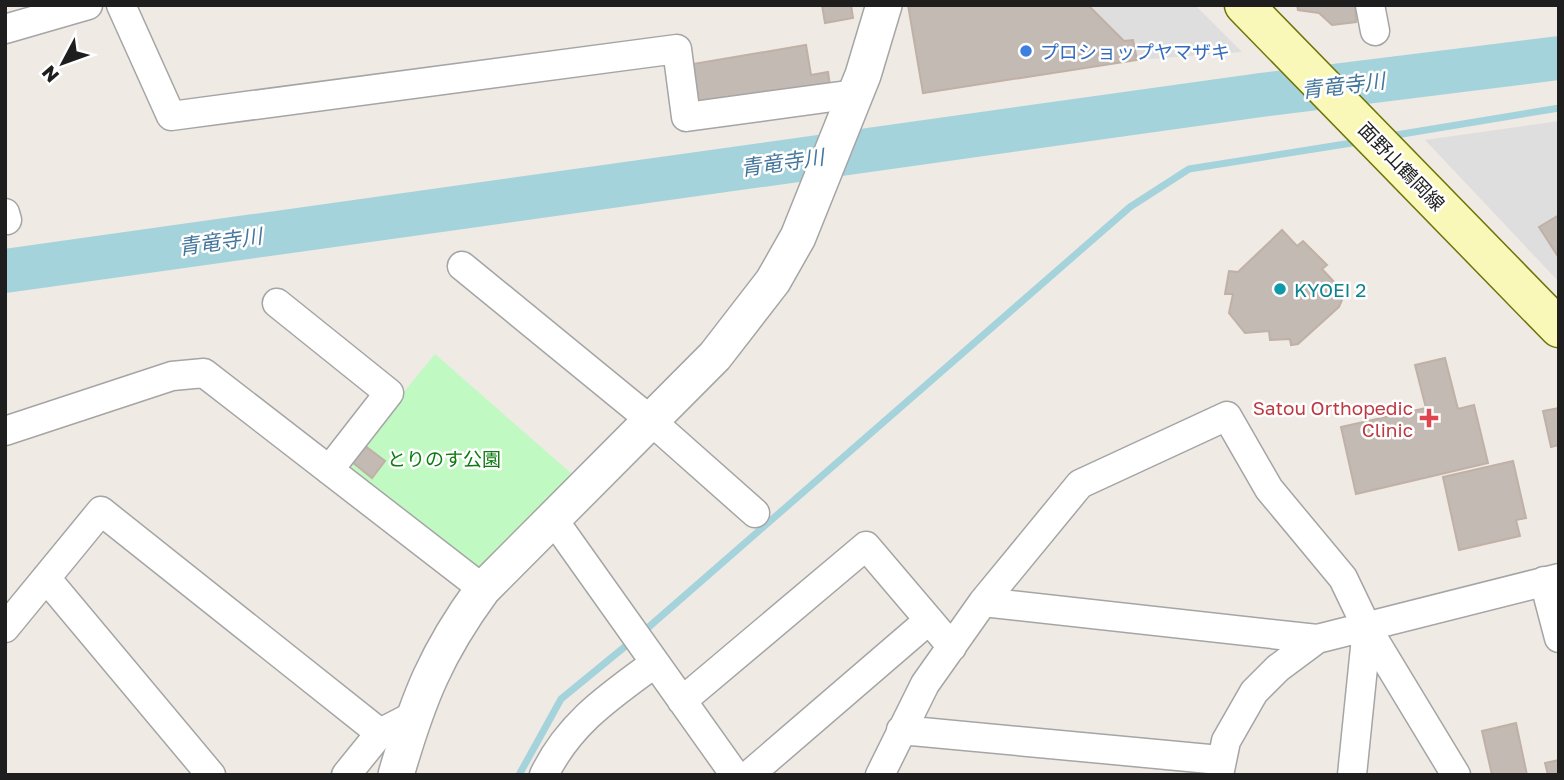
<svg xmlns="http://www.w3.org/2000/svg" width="1564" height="780" font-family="'Golos Text','Noto Sans JP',sans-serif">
  <rect width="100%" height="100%" fill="#efeae4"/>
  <path fill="#c1f9c2" d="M435,354L572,474L479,568L351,470L350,460L358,448Z"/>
  <path fill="#dedede" d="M1088,5H1195L1242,52L1137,60L1133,40L1124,41Z
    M1559,121V215L1540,227L1559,258V282L1425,140Z"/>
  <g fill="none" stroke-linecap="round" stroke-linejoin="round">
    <path stroke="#a5d3dc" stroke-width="7" d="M1390,136L1559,108
      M643,632L1130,207L1189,169L1358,142
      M519,775L561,699L633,640"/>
    <path stroke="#a5d3dc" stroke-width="44" d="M5,271L1261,95L1559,58"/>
  </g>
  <path fill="#c3bab3" stroke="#c0b0a6" stroke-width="2" d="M822,5H851L853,18L825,23Z
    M908,5H1088L1124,41L1133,40L1137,60L923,93Z
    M1297,5H1355L1356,22L1332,25L1319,13L1298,10Z
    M806,45L811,75L828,72L830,86L699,107L693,64Z
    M1559,215V258L1539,227Z
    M1282,230L1297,246L1303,241L1327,265L1322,269L1336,284L1331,294L1342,300L1339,307L1298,344L1291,345L1290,339L1270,340L1269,331L1245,333L1229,313L1233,294H1225L1229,271L1238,272Z
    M1445,358L1458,409L1474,405L1488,463L1356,494L1341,427L1426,408L1415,365Z
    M1559,408V445L1551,447L1543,411Z
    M364,445L385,461L372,478L352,462Z
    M1513,461L1526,518L1516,520L1520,536L1459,550L1443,477Z
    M1516,723L1527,775H1492L1482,731Z
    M1559,760V775H1548L1545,763Z"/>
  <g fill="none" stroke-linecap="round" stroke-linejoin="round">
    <g stroke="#a5a5a5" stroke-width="31">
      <path id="minor" d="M121,5L171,116L677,49L686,117L855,94
        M1370,5L1375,31
        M5,29L88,5
        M5,213L7,220
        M462,266L649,419L755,513
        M277,303L389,393L329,470
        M5,431L172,376L204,373L483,589
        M553,519L735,775
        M46,578L211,775
        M1544,581L1559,638
        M983,602L1317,639
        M5,628L101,511L380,733L413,716
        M682,701L866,546L952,647
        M901,730L1220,760
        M346,775L380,733
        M544,775C569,723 610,696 655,663
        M749,775L929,620
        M880,775L925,684L983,602L1080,484L1227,416L1269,489L1343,578L1367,628L1456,775
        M1219,775L1226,741L1254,692L1278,668L1317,639L1559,578
        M1352,775L1367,628"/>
    </g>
    <g stroke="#a5a5a5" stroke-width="38">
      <path id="tertiary" d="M396,775C418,699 436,653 483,589L715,356L773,281L798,237L863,75L884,5"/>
    </g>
    <g stroke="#6f7406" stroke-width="41">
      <path id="secondary" d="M1244,5L1559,328"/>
    </g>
    <use href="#minor" stroke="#fff" stroke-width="28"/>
    <use href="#tertiary" stroke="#fff" stroke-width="35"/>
    <use href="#secondary" stroke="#f9f8b8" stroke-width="38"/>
  </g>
  <circle fill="#3f7fe0" stroke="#fff" stroke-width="2.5" cx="1026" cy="51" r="7"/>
  <circle fill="#0f9aa8" stroke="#fff" stroke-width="2.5" cx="1280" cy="289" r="7"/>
  <path fill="#e0444e" stroke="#fff" stroke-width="2.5" d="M1425.5 407.5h7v7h7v7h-7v7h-7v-7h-7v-7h7z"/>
  <g text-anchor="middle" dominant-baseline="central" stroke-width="5" stroke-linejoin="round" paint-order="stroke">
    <g font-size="19" fill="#366cbe" stroke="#fff" text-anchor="start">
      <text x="1040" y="51">プロショップヤマザキ</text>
    </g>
    <g font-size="19" fill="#1e1e1e" stroke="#fff">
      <text transform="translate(1402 166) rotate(46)">面野山鶴岡線</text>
    </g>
    <g font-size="19" fill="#0d838f" stroke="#fff" text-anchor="start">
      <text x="1294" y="289">KYOEI 2</text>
    </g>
    <g font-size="19" fill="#be3a42" stroke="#fff" text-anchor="end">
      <text x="1413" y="407">Satou Orthopedic<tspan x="1413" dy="22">Clinic</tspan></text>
    </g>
    <g font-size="19" fill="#0d7b0f" stroke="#fff">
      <text x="444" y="458">とりのす公園</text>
    </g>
    <g font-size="21" font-style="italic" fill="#45779c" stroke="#fff">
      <text transform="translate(1343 85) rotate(-7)">青竜寺川</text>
      <text transform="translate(782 162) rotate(-8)">青竜寺川</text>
      <text transform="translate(220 241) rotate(-8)">青竜寺川</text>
    </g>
  </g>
  <rect width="1564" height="780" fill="none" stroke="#1e1e1e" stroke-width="14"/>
  <g transform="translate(63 63) rotate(229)" stroke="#ffffff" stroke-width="5" paint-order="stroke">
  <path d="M0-5L12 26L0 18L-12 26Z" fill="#1e1e1e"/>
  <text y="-10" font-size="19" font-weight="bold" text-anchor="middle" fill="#1e1e1e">N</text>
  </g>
</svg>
